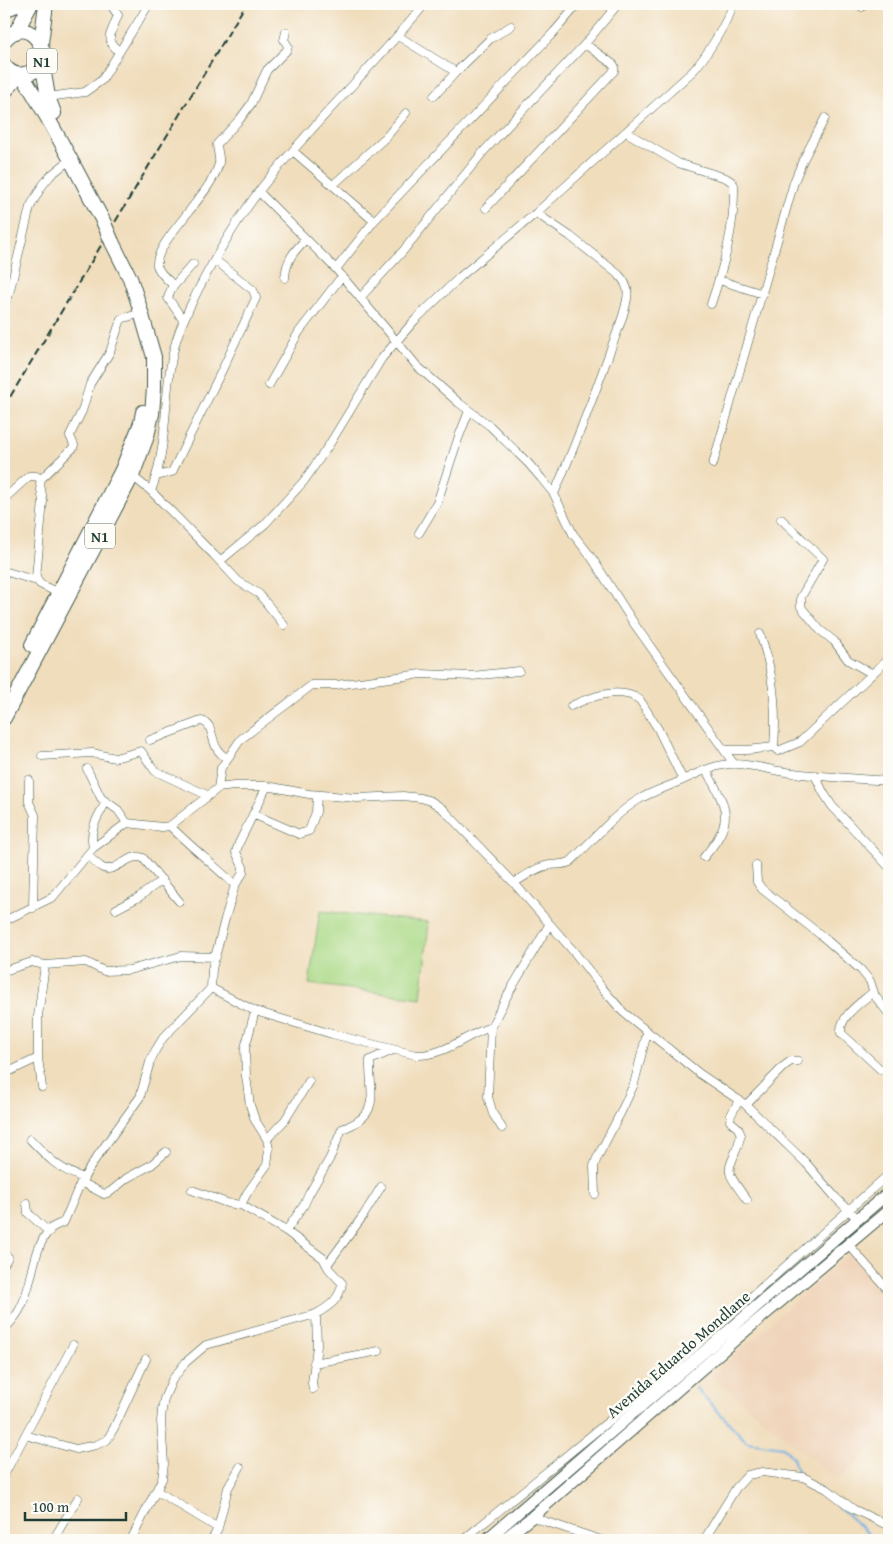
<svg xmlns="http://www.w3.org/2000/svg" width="893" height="1544" font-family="'Gentium Book Plus',serif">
  <rect width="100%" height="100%" fill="#fdfcf7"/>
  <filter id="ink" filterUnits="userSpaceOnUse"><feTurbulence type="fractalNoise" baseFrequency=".02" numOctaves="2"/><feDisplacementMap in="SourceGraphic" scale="10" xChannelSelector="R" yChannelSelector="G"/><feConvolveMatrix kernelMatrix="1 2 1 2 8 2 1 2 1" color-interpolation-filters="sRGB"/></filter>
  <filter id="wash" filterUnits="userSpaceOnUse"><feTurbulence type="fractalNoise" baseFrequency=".0096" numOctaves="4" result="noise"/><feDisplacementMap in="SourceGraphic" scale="20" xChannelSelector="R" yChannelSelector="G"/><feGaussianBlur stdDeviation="1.12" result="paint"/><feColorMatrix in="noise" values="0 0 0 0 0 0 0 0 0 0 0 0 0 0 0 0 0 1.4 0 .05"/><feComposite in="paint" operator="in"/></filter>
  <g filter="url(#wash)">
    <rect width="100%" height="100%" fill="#f0ddbc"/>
    <path fill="#f0d5bc" d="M848,1254L889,1302V1429L838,1481L711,1376Z"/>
    <path fill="#aad986" stroke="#648b5d" d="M320,911L429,922L421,998L309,984Z"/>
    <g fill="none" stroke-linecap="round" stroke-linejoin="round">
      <path stroke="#70b1e4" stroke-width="2" d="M696,1388L747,1442L783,1447L793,1458L798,1475
        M814,1486L824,1493L875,1540"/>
    </g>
  </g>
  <g filter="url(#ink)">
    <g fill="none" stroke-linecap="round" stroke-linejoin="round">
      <g stroke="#3e5548" stroke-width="9">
        <path id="street" d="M110,4L118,15L110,35L111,43L119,52
          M862,7L865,4
          M398,36L456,72L434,96
          M456,72L490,39L511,26
          M48,97L85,92L102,80L149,4
          M626,132L678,163L726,178L732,182L734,185C735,227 724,265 711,304
          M293,151L374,221
          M333,185L387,136L406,113
          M259,192L336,269L417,366L459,403L490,426L528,463L541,478L554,494L573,534L592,558L635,625L734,764
          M486,208L614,71V65L585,44
          M536,213L570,236L619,275C626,282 629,289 627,299C624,318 615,336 609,354C592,401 574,448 554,494
          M336,269L374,221L554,32L578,4
          M285,278C286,260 294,251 306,239
          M719,280L763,294
          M174,286C169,281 158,272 157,265C155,241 213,193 219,163C220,157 217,150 217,144L240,119L251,104L267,70L287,50L288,46L284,40L286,32
          M8,298L30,207L42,186L51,175L71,159
          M360,298L403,251L484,151L585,44L618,4
          M183,320L168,298L171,289L193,264
          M269,385L299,332L342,276
          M713,464L794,182L803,160L825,118
          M131,475L151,491L214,555L238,581L259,594L284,625
          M157,476L172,472L223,368L256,298L253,290L215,260
          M151,491C173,435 159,376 183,322C201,280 232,227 259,191C310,126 372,68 425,4
          M4,499L29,476H36L41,479
          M781,519L823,559L801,597V607L820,630L834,641L848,660L871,673
          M419,533L437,503L458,439L469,411
          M220,561L265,524L304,481L329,445L382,358L415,320L461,276L536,213L693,71C711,51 723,28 734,4
          M4,571L37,581
          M58,593L40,584L36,578L43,501L40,484L41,479L73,448L74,445L70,436L71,433L82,411L90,384L110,352L121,319L141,313
          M760,634C773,670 777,709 774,747
          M571,706C590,697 621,686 640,700L658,729L683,780
          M150,740L201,721C217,723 207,748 227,758
          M725,750H747L774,747L778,751L800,742L889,658
          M42,756L92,753L115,758L141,751L155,771L207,795
          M87,769L101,798L118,810L127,823
          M815,775L823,792L832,806L889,867
          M29,780V802L35,815L33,908
          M218,788L221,768L241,739L312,685H336L421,674L472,676L519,671
          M253,814L299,834L309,831L316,812L317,795
          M170,826C191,847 214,865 235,885
          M93,848C89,829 97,818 106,802
          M87,855C92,859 97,865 103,868C115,874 129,852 143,858L179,901
          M704,857C736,820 727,808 706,770
          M756,865L757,882L762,889L822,936L861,970L870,981L875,996L889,1014
          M514,883C525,876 537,867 550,865C558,864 563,865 570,862C592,842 612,816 638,800C652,791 668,787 683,780C700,772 715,764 734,764C749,764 763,768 779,771C815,777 853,778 889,781
          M116,909L139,897L162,880
          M4,921L53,897L93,848L127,823L162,827L170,826L218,788L234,786H267L309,794L357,798L403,796L421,798L431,801L443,809L514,883L575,953L603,989L623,1012L700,1074L746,1105L806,1163L836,1198L858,1219
          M4,971L32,962L45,965L86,962L104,971L129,970L181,956L216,957
          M211,988L255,1011L332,1034L416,1055C445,1056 465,1035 491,1027
          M873,992C862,1002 839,1016 841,1033L880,1069
          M38,1058L42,1087
          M4,1074L38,1058V1016L45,965
          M739,1100L731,1115L730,1121L738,1128L741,1135C731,1174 719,1163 747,1200
          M746,1105L784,1066L791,1061H798
          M502,1128L493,1114L488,1097L491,1027L507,996L549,925
          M30,1139C47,1157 59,1170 84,1178
          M267,1139L285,1120L309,1081
          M81,1182L104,1194L110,1192L127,1178L151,1165L166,1152
          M192,1190L227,1203L241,1205
          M595,1194L594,1166L597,1158L621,1112L634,1084L647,1033
          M27,1203L28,1213L49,1232
          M286,1231L304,1205L309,1194L330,1158L342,1129C383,1114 369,1094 370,1060L393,1050
          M849,1245L889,1291
          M4,1264L8,1257
          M327,1265L363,1216L381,1187
          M4,1330C10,1323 16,1317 20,1309C34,1284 31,1251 50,1229C54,1226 59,1224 64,1222L81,1182L96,1158L140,1097L150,1062L155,1051L163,1038L211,988L212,969L225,919L235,885L243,873V867L236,852L239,843L267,786
          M314,1363L379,1351
          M313,1389L312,1383L317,1346L316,1314
          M25,1435L76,1449L96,1445L107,1440L114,1428L146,1359
          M4,1475L73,1345
          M157,1491L218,1528
          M532,1517L601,1540
          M53,1540L78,1498
          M131,1540L162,1479L164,1464L161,1421L162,1410L164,1399L172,1380L186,1362L206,1345L316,1314C330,1306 340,1299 342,1283L329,1269L323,1258L286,1231L241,1205L247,1193L267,1165L269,1149L267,1139L255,1120L250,1105L246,1076L245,1048L255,1011
          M212,1540L218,1528L228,1488L240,1467
          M463,1540L642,1394L889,1174
          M704,1540L736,1488L748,1475L762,1472L803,1477L827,1489L853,1509L889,1526"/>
      </g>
      <g stroke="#3e5548" stroke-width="13">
        <path id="secondary" d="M4,95L20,75
          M486,1540L889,1192
          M503,1540L532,1517L738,1337L889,1210"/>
      </g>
      <g stroke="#3e5548" stroke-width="16">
        <path id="highway" d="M4,10L19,4
          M16,32L31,4
          M4,41C30,6 65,69 24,74C16,76 9,72 4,65
          M41,43L46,4
          M42,61L48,97L54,113
          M22,75C52,122 77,172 103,221
          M32,645L122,470L141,423L143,412
          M4,718L132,476L147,436L152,414L154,388V357L138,302L130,278L112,242"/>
      </g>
      <use href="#street" stroke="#fff" stroke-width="8"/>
      <use href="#secondary" stroke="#fff" stroke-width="11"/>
      <use href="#highway" stroke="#fff" stroke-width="14"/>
      <path stroke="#1f3d34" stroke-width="2" stroke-dasharray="8 4" stroke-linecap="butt" d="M4,407L246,4"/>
      <g stroke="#3e5548" stroke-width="16" stroke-linecap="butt">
        <path id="highway-bridge" d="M103,221L112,242"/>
      </g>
      <use href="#highway-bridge" stroke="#fff" stroke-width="14"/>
    </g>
  </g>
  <g text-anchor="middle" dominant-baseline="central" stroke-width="5" stroke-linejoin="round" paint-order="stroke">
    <g fill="#fdfcf7" stroke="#62766e" stroke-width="1">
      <rect x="27" y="48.5" width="30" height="25" rx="4"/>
      <rect x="85" y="523.5" width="30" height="25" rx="4"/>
    </g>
    <g font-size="15" font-weight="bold" fill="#1f3d34">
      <text x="42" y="61">N1</text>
      <text x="100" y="536">N1</text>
    </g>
    <g font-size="16" fill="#1f3d34" stroke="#fdfcf7">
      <text transform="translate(678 1354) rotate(-41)">Avenida Eduardo Mondlane</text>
    </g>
  </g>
  <rect width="893" height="1544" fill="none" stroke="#fdfcf7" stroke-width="20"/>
  <path d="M25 1512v8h101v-8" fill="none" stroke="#1f3d34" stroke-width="2.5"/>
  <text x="32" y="1512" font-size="15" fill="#1f3d34" stroke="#fdfcf7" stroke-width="4" paint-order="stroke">100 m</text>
</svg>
